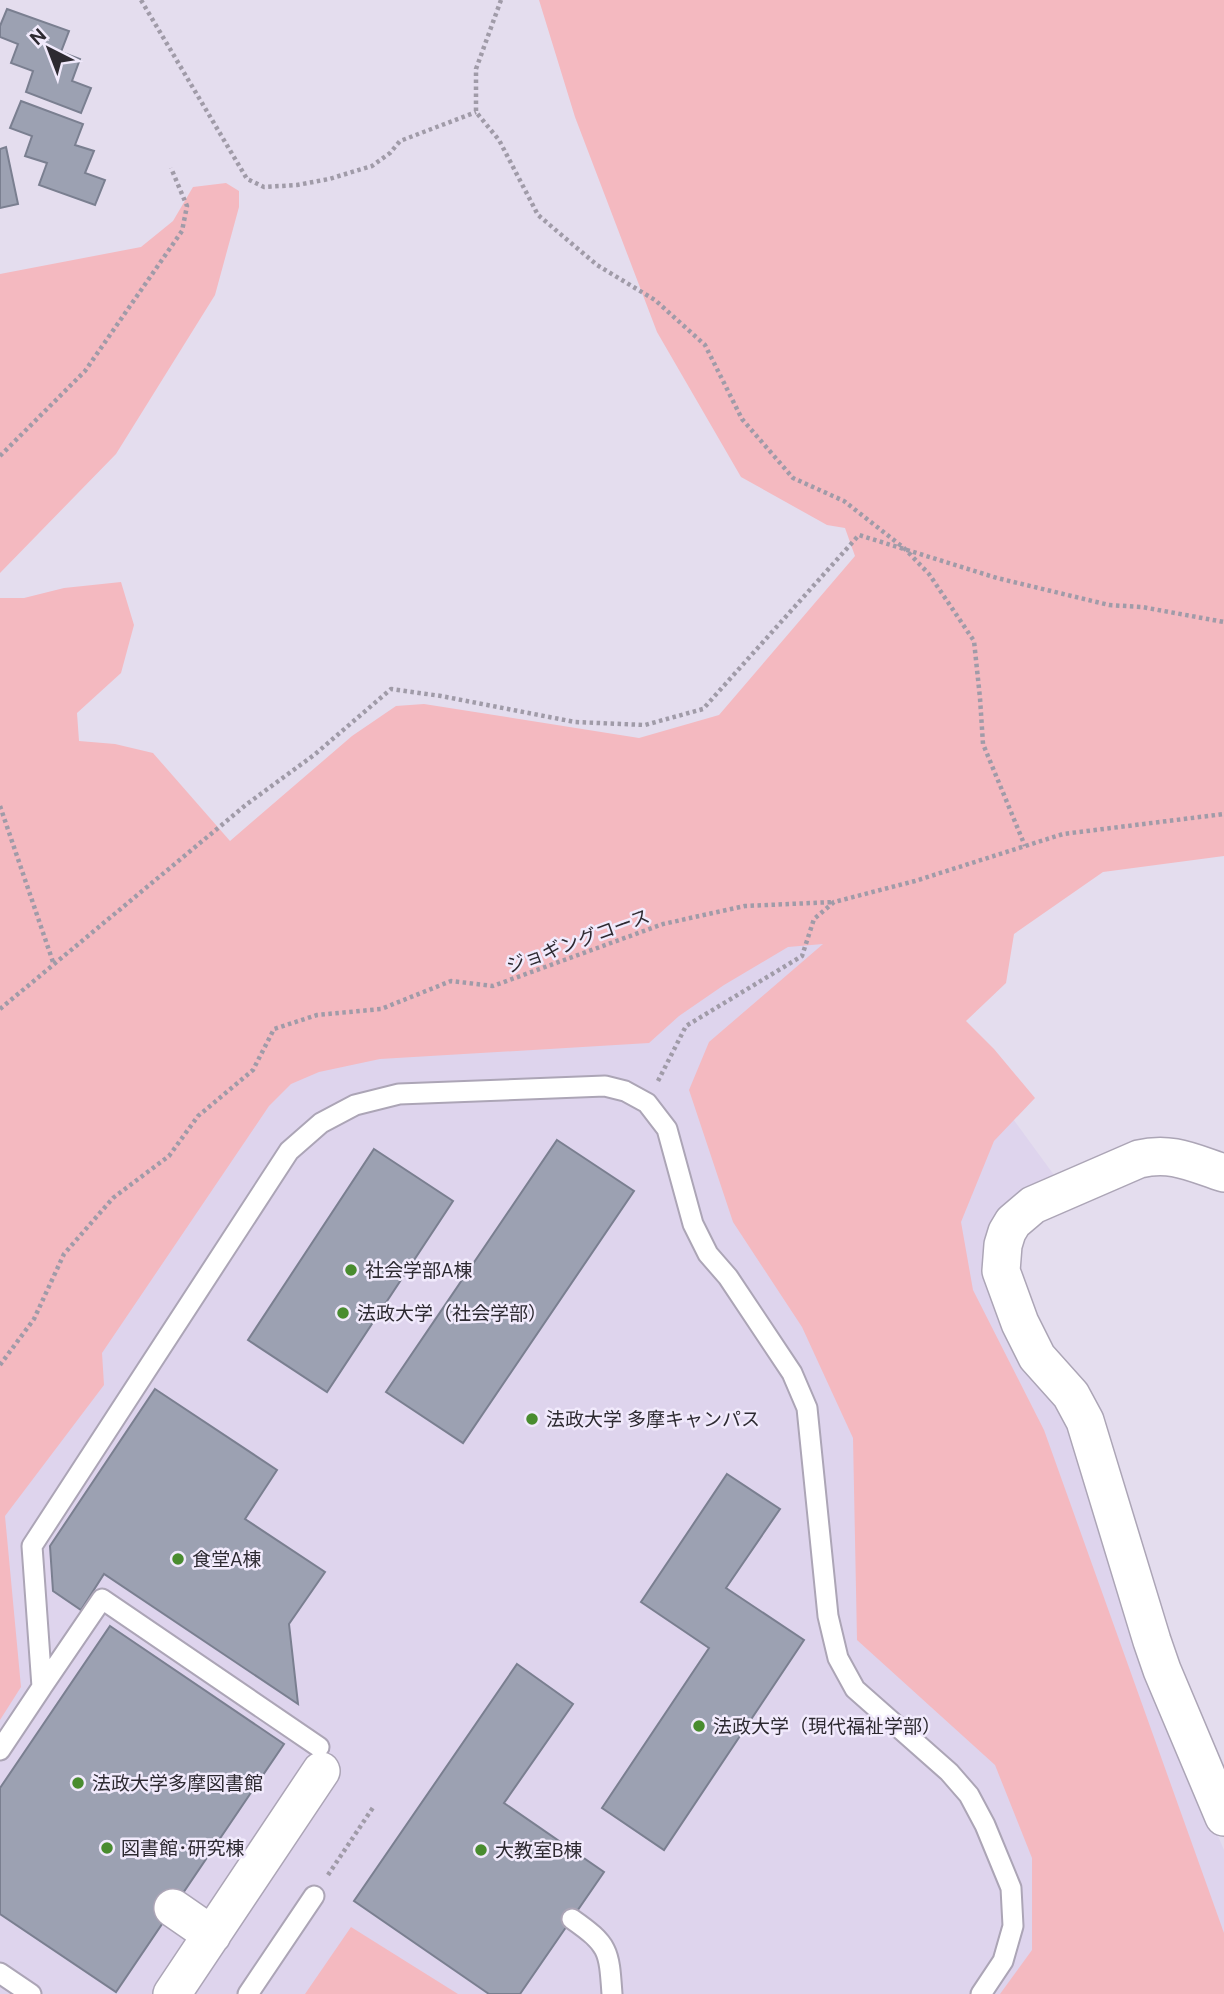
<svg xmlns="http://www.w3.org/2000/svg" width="1224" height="1994" font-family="'DM Sans','Noto Sans JP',sans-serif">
  <rect width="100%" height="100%" fill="#e4ddee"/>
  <path fill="#ded4ed" d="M816,850L1054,1175L1028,1190L987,1237L983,1279L1022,1366L1053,1399L1075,1438L1148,1670L1224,1850V1994H0V1245L258,988Z"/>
  <path fill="#f4b9c0" d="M539,0H1224V856L1103,872L1014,934L1006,983L966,1021L994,1049L1035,1098L994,1141L961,1222L973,1290L1044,1430L1224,1933V1994H1000L1032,1950V1858L995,1765L857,1640L853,1438L802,1327L733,1222L689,1090L709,1042L823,944L788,947L724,985L679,1016L649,1043L380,1059L319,1072L291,1084L269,1106L102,1353L104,1385L5,1516L21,1687L0,1720V598H24L64,588L121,582L134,625L121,673L77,713L79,741L115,744L153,753L230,841L352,736L396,706L424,704L639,738L719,715L855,556L845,528L827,525L741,477L657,332L575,117Z
    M226,183L239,191V207L215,295L116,454L0,573V274L141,247L173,221L193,187Z
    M351,1927L458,1994H305Z"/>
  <path fill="#9ca1b2" stroke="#7a7f90" stroke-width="2" d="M7,9L69,31L61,52L80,59L72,81L91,88L81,113L26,92L33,71L11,63L18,44L0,37V26Z
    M21,101L83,124L75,145L94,151L85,173L105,180L95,205L39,185L47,163L25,156L32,136L10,128Z
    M6,147L18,204L0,208V149Z
    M557,1140L634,1191L463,1443L386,1392Z
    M374,1149L453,1201L327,1392L248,1340Z
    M155,1389L277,1470L245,1519L325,1572L289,1624L298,1704L104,1574L81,1610L53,1591L50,1546Z
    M727,1474L780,1509L726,1588L804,1640L664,1850L602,1808L709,1648L641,1602Z
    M110,1626L284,1744L116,1992L0,1914V1788Z
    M517,1664L573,1704L504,1803L604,1872L520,1994H489L354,1901Z"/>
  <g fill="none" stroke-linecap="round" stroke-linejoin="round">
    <g stroke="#aca5b6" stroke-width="23">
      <path id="lane" d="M319,1747L102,1599L42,1687L32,1546L289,1151L321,1123L355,1105L399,1094L605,1086L625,1091L647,1103L667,1129L693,1224L708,1254L728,1277L792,1373L807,1408L828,1616L838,1658L855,1689L949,1772L969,1795L985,1825L1011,1888L1013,1926L1003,1961L981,1994
        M0,1750L42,1687
        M572,1919C609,1945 609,1950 612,1994
        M0,1973L31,1994
        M248,1994L314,1896"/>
    </g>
    <g stroke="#aca5b6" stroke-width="40">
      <path id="street" d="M1224,1173C1193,1163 1172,1151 1139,1159L1033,1205L1013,1222L1007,1232L1003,1245L1001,1271L1020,1323L1037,1357L1071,1395L1085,1421L1152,1641L1162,1670L1224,1817
        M173,1908L212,1935
        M172,1994L321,1771"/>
    </g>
    <path stroke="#a09ba8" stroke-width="4.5" stroke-dasharray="3.5 3.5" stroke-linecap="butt" d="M141,0L247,179L264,187L297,185L329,179L372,166L390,153L400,141L476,112
      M501,0L476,69V112L499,140L538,215L597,265L655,300L705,345L742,419L793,478L844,501L904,548L929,574L974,641L980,698L983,744L1025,846
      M0,456L85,371L182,231L187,206L171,168
      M0,806L54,965
      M0,1009L247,804L314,755L391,689L441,696L575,722L645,725L703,709L859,535L997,578L1109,605L1142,607L1224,622
      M658,1081L686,1026L802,956L814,919L834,902L915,881L1063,834L1224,814
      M0,1365L34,1319L64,1254L113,1198L169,1156L198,1116L253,1070L274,1029L317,1015L381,1009L451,981L493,986L663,924L745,906L834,902
      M328,1875L374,1806"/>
    <use href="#lane" stroke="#fff" stroke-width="19"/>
    <use href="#street" stroke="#fff" stroke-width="37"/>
  </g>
  <g fill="#498c2f" stroke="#f1eafc" stroke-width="2.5">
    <circle cx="351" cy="1270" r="7"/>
    <circle cx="343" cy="1313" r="7"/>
    <circle cx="532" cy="1419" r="7"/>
    <circle cx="178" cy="1559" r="7"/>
    <circle cx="699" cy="1726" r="7"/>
    <circle cx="78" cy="1783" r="7"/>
    <circle cx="107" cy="1848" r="7"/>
    <circle cx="481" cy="1850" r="7"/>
  </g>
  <g text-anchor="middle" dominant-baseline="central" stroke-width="5" stroke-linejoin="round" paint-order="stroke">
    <g font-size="19" fill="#2d2a31" stroke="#f1eafc">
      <text transform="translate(578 941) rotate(-20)">ジョギングコース</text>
    </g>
    <g font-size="19" fill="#2d2a31" stroke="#f1eafc" text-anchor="start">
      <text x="365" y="1270">社会学部A棟</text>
      <text x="357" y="1313">法政大学（社会学部）</text>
      <text x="546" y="1419">法政大学 多摩キャンパス</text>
      <text x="192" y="1559">食堂A棟</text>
      <text x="713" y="1726">法政大学（現代福祉学部）</text>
      <text x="92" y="1783">法政大学多摩図書館</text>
      <text x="121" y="1848">図書館･研究棟</text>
      <text x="495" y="1850">大教室B棟</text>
    </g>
  </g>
  <g transform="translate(49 49) rotate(318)" stroke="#f1eafc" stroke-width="5" paint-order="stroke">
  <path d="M0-5L12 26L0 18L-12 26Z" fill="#2d2a31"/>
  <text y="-10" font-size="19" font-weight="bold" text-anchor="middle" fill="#2d2a31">N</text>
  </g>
</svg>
